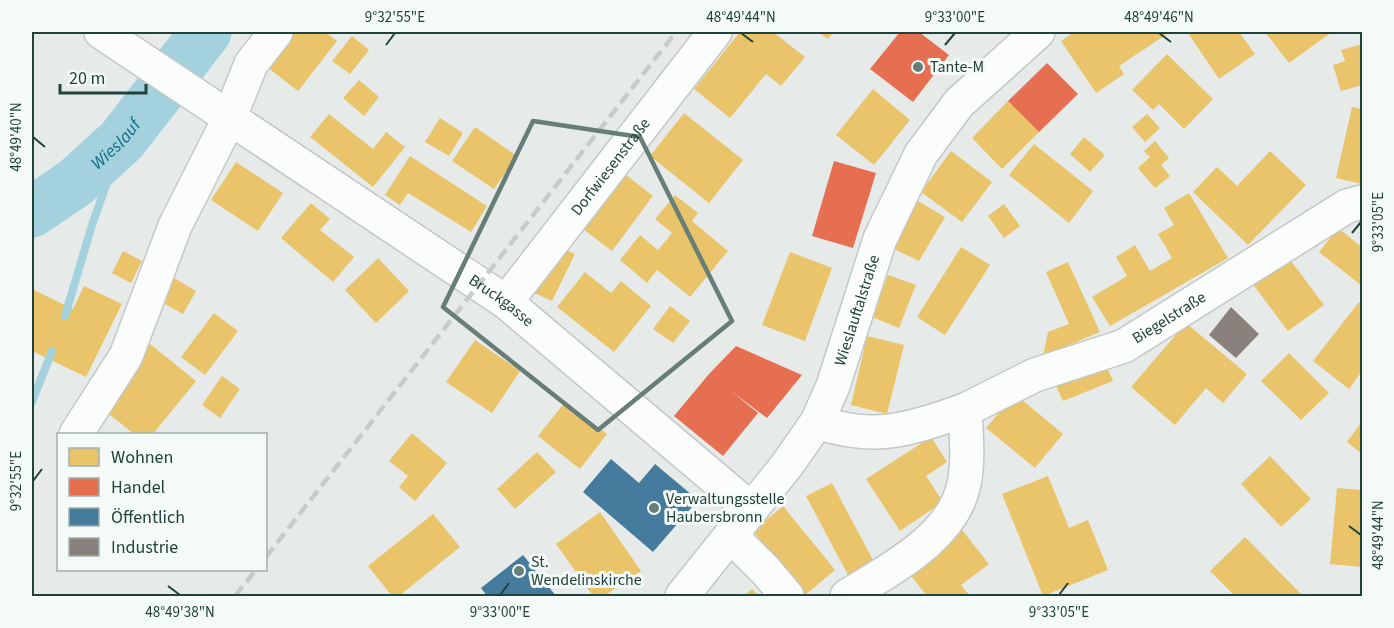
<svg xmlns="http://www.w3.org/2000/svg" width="1394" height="628" font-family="'Source Sans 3',sans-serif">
  <rect width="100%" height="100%" fill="#e6ebe9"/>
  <path fill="#e9c46a" d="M295,32H325L337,41L298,91L267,67Z
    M740,32H773L805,57L781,86L766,74L730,118L694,89Z
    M818,32H833L828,39Z
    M1074,32H1170L1119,66L1124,74L1096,93L1061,41Z
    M1189,32H1239L1255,54L1219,79L1188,33Z
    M1265,32H1332L1289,63Z
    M352,36L369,50L350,74L332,61Z
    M1362,44V85L1341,91L1333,65L1345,61L1341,50Z
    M1167,54L1213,99L1184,129L1159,104L1153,110L1132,90Z
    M359,80L379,97L364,116L343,98Z
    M873,89L910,120L874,165L836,135Z
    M1008,101L1039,132L1002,169L972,138Z
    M1352,107L1362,109V184L1336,178Z
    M684,113L743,160L709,203L650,156Z
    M329,114L373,149L386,132L405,147L373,187L310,137Z
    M1147,114L1160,128L1145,142L1132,127Z
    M440,118L463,133L449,156L425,142Z
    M475,127L517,156L494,189L452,161Z
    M1084,137L1105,155L1090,172L1070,154Z
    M1155,141L1169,158L1161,165L1170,176L1155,188L1138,168L1150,157L1144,151Z
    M1034,144L1093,191L1069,223L1009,175Z
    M951,151L992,182L962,222L921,192Z
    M1270,151L1306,185L1248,245L1193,192L1217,167L1237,186Z
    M410,156L487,206L471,232L408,193L400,205L385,195Z
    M236,162L283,193L258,231L211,200Z
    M621,171L653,196L612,251L579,226Z
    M1189,193L1228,258L1110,326L1092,297L1127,276L1116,257L1135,245L1150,271L1172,258L1158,234L1174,225L1164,208Z
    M675,195L698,213L692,221L728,251L690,297L657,270L647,283L620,260L640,235L658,250L672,233L655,219Z
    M918,201L945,217L919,261L890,247Z
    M311,203L330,219L320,230L354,257L333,282L281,238Z
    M1004,204L1020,226L1004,238L988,216Z
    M1338,228L1362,247V286L1319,252Z
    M555,245L575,254L552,301L530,291Z
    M961,247L990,265L945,335L917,317Z
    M123,251L142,261L131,283L112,273Z
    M790,252L832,268L805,341L762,325Z
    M1288,257L1324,305L1288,331L1252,283Z
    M378,258L409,291L376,323L345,290Z
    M1068,262L1100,332L1043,356L1048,332L1069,324L1046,272Z
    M585,272L611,293L621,281L651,306L614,352L557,307Z
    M169,275L196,291L183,314L156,299Z
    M888,275L916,285L899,328L872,317Z
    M84,286L122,304L86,377L32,351V289L73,309Z
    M1359,302L1362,305V371L1349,389L1313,361Z
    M670,306L690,321L673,343L653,329Z
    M214,313L238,331L205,375L181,357Z
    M1186,323L1247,374L1223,403L1206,388L1175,425L1131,387Z
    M867,336L904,345L887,414L851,405Z
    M475,340L520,371L492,413L446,382Z
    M150,344L196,381L153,434H134L99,406Z
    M1289,353L1329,393L1301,420L1261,381Z
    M1103,358L1113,381L1063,401L1051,375Z
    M222,376L240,389L220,418L202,405Z
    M1015,394L1063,434L1035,468L986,428Z
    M565,402L607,434L580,469L538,436Z
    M1362,421V454L1347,442Z
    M412,433L447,463L415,501L399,487L408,476L389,461Z
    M931,437L947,462L926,476L943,502L900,531L866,479Z
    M537,452L556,472L515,509L497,489Z
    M1270,456L1311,499L1281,527L1241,484Z
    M1048,476L1069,528L1088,520L1108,570L1043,596L1002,494Z
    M832,483L874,562L848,575L806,496Z
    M1337,488L1362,490V567L1330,564Z
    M783,506L835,570L805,595L753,531Z
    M600,512L641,571L604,596H593L556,544Z
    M433,514L460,547L399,596H392L368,566Z
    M962,530L989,564L961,585L970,596H927L908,572Z
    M1245,537L1303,596H1235L1210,571Z
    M752,589L759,596H744Z"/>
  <path fill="#e76f51" d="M900,32H919L949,55L913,102L870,69Z
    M1047,63L1078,94L1039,132L1008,101Z
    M834,161L876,173L853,248L812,236Z
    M736,346L802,375L767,418L731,391L758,413L723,456L674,416L709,374Z"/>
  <path fill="#457b9d" d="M611,459L639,483L655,464L698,500L653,552L583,492Z
    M523,555L556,596H487L481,588Z"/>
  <path fill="#8a817c" d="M1231,307L1259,334L1236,358L1209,335Z"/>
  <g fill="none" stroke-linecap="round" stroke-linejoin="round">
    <path stroke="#a3d2de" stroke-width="8" d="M65,316L92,225L122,140
      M32,402L52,351"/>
    <path stroke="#a3d2de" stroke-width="51" id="s1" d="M32,212L76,182L122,140L206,32"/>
    <g stroke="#c3c8c6" stroke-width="36">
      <g id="minor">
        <path id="s2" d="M101,32L506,302L751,509"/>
        <path id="s3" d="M506,302L715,32"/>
        <path d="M817,422C875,442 910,429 965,410"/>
        <path d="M76,434L126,356L175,226L229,119L251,64L276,32"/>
        <path d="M731,536L766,571L787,596"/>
        <path id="s4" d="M682,596L787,465L817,422L833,386L880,239L921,154L959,103L1038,32"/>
        <path id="s5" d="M847,596C890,569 953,538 964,484C969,460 966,434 965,410L1035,375L1124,346L1347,206L1362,202"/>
      </g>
    </g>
    <use href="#minor" stroke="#fbfcfc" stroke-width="33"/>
    <path stroke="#c7ccca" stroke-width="4.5" stroke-dasharray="12 6" stroke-linecap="butt" d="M266,557L676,32
      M235,596L256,570"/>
  </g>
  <path fill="none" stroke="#667d78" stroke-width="4.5" stroke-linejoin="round" d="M533,121L640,137L732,321L598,430L443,307Z"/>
  <path fill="none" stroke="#21423b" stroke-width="2" d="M741,33L753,42M1159,33L1171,42M386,45L395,33M945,45L955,33M33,137L45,147M1352,233L1361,222M33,481L42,469M1349,526L1361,535M168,586L180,595M500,595L509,583M1059,595L1068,583"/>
  <g fill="#667d78" stroke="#f4faf8" stroke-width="2">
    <circle cx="918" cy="67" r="6"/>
    <circle cx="654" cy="508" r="6"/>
    <circle cx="519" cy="571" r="6"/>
  </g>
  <g text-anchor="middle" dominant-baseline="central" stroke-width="6" stroke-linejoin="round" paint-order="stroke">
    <g font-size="16" fill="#21423b" stroke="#f4faf8" text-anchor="start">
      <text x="930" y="67">Tante-M</text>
      <text x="666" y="499">Verwaltungsstelle<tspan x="666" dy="18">Haubersbronn</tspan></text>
      <text x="531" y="562">St.<tspan x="531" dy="18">Wendelinskirche</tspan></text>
    </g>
    <g font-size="16" fill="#21423b" stroke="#f4faf8">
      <text stroke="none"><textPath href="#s3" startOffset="171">Dorfwiesenstraße</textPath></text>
      <text stroke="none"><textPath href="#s2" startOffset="482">Bruckgasse</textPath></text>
      <text stroke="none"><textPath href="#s4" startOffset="339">Wieslauftalstraße</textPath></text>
      <text stroke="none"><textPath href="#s5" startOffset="466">Biegelstraße</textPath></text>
    </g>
    <g font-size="18" font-style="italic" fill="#146c85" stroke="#f4faf8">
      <text stroke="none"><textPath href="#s1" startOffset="108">Wieslauf</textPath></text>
    </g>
  </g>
  <rect width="1394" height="628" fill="none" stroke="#f4faf8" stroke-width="66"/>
  <rect x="57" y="433" width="210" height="138" fill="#f4faf8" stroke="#a0b0ac" stroke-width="1.5"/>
  <rect x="69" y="448" width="30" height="18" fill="#e9c46a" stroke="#a0b0ac" stroke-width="1.5"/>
  <text x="111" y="463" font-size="18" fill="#21423b">Wohnen</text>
  <rect x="69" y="478" width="30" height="18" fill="#e76f51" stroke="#a0b0ac" stroke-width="1.5"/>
  <text x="111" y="493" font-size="18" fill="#21423b">Handel</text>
  <rect x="69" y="508" width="30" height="18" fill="#457b9d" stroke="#a0b0ac" stroke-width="1.5"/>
  <text x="111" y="523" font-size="18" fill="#21423b">Öffentlich</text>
  <rect x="69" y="538" width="30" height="18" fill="#8a817c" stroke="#a0b0ac" stroke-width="1.5"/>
  <text x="111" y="553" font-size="18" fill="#21423b">Industrie</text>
  <path d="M60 84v9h86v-9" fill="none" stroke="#21423b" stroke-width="3"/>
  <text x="69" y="84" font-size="18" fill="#21423b" stroke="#f4faf8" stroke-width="4.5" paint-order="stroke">20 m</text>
  <rect x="33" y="33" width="1328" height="562" fill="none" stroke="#21423b" stroke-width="2"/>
  <g font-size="15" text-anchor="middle" fill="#21423b">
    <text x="395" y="22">9°32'55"E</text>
    <text x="741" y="22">48°49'44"N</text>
    <text x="955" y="22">9°33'00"E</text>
    <text x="1159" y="22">48°49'46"N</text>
    <text transform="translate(16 137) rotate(-90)" y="5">48°49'40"N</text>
    <text transform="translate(1378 222) rotate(-90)" y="5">9°33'05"E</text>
    <text transform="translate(16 481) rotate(-90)" y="5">9°32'55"E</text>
    <text transform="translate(1378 535) rotate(-90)" y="5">48°49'44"N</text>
    <text x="180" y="617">48°49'38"N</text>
    <text x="500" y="617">9°33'00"E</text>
    <text x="1059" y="617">9°33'05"E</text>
  </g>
</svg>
